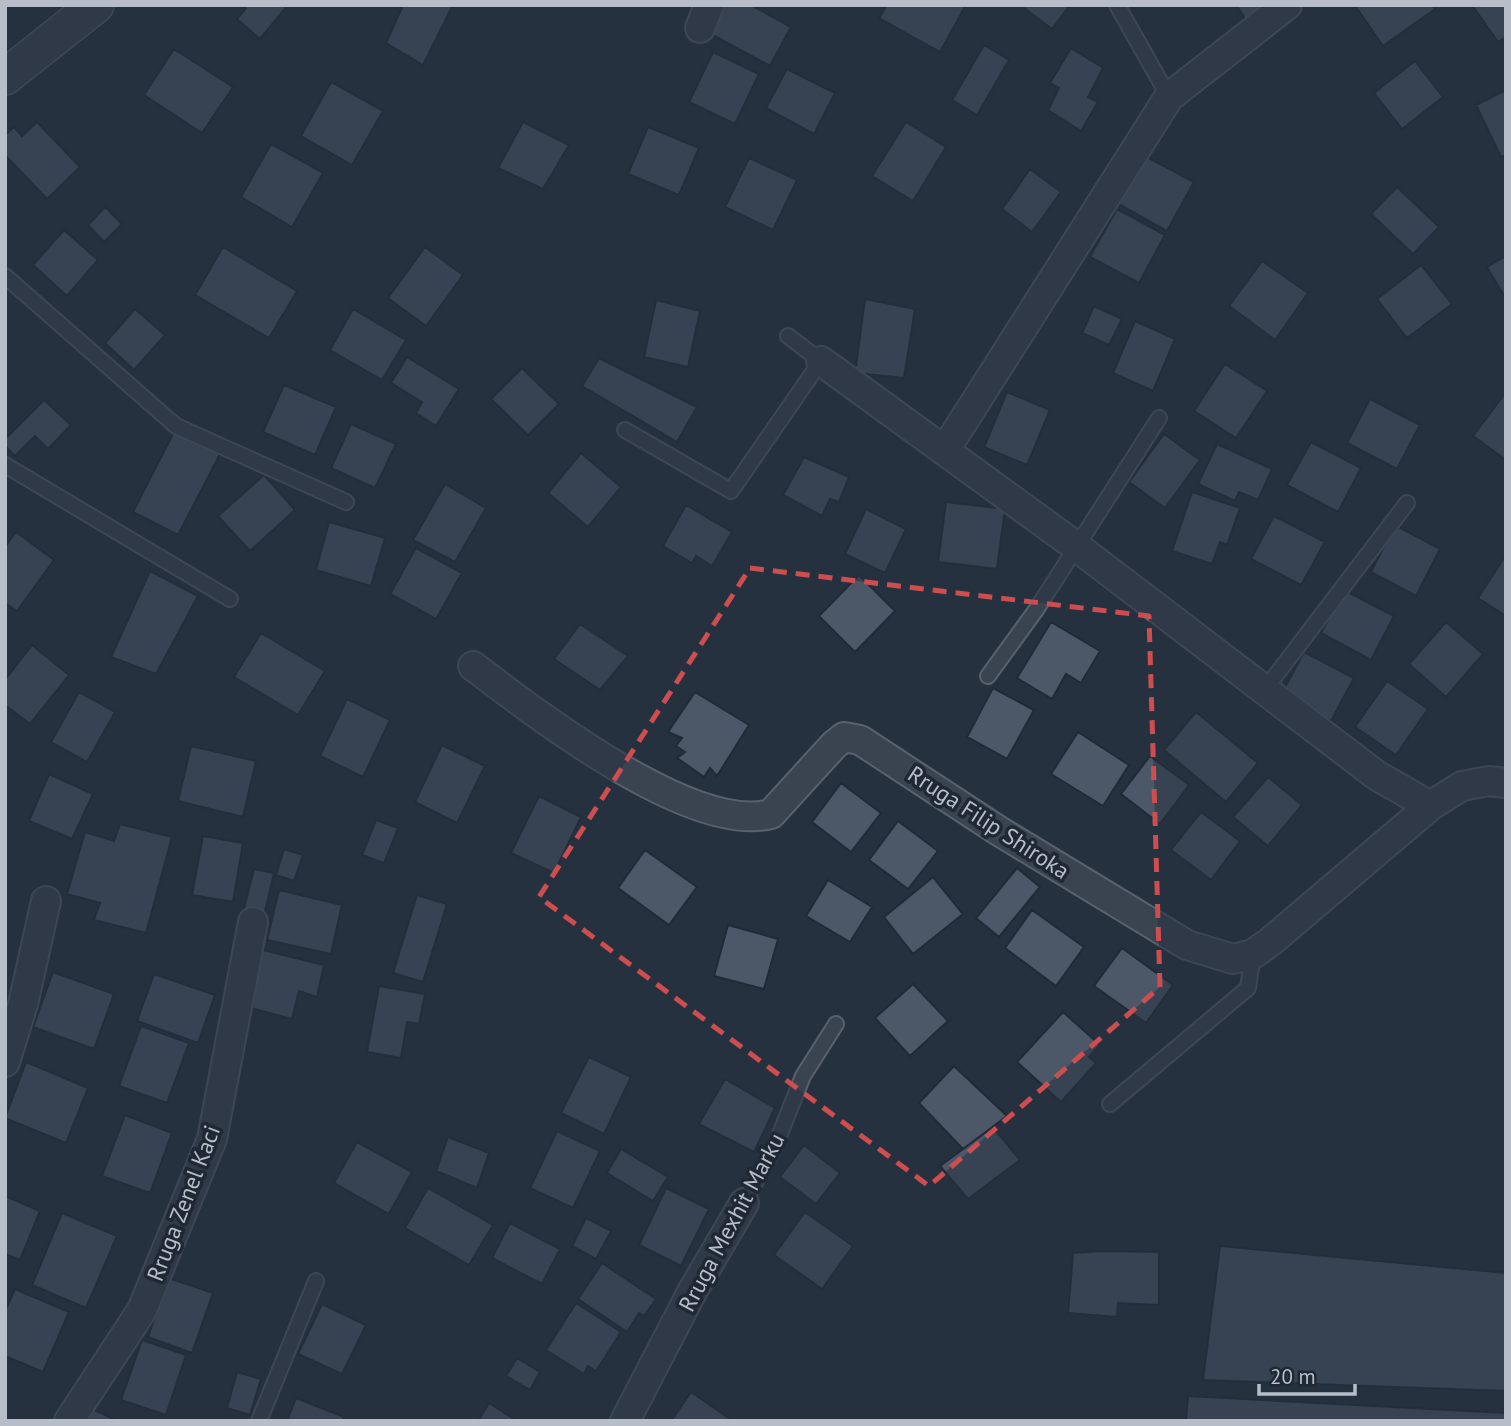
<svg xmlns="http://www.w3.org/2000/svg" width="1511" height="1426" font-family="'PT Sans',sans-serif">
  <rect width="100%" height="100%" fill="#263140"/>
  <path fill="#4c5868" stroke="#212a37" stroke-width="2" d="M243,5H288L260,39L237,19L246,8Z
    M403,5H453L423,65L386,43Z
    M724,5H751L791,27L770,66L709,33Z
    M887,5H966L940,52L879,18Z
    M1020,5H1070L1052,29Z
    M1236,5H1269L1247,21Z
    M1359,5H1432L1435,9L1383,46L1356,7Z
    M1472,5H1506V37L1498,42Z
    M984,45L1009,60L977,115L952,100Z
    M1071,48L1103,68L1088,97L1098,102L1081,131L1048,110L1059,88L1050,83Z
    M174,49L233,87L202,133L144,95Z
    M713,52L759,74L735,124L689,102Z
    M1415,61L1443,97L1402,129L1374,93Z
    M787,69L835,93L814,134L766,108Z
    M331,82L383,111L352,165L301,136Z
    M1506,90V155L1501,157L1476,105Z
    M37,122L80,167L47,199L5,155V135L14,127L22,136Z
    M523,122L569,145L543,189L498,168Z
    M906,122L946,147L913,201L872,176Z
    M648,127L699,148L679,195L628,174Z
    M271,144L323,173L292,227L241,197Z
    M1145,156L1194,182L1167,231L1119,204Z
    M749,158L797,180L773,230L725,207Z
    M1030,169L1061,192L1032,232L1002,209Z
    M1397,187L1439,227L1413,254L1371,214Z
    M105,207L122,224L104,242L88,225Z
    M1117,209L1165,235L1139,283L1090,257Z
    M64,230L98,260L67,296L33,265Z
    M223,247L297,291L269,338L195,295Z
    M425,247L463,275L426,326L388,298Z
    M1506,256V299L1487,267Z
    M1262,261L1308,293L1275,340L1229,306Z
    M1421,265L1452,304L1407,338L1377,299Z
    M865,299L915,309L904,378L855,373Z
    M656,300L700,311L688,367L644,357Z
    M1094,306L1122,319L1109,345L1082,333Z
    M135,309L165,335L134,370L105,343Z
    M353,309L406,340L382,380L330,350Z
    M1135,321L1175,339L1153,391L1113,373Z
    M407,357L459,389L436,426L416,413L422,402L391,383Z
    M599,358L697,407L677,442L582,386Z
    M1225,364L1267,391L1236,438L1194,411Z
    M522,368L559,404L528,435L491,399Z
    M284,385L336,407L315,455L263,432Z
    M1007,392L1050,410L1027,465L984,447Z
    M1506,392V460L1473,436Z
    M1370,399L1420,425L1397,469L1347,443Z
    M44,400L71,425L48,449L35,436L15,456L5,446V439Z
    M351,424L396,444L375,488L331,468Z
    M175,430L220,454L178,535L133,512Z
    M1164,434L1200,460L1165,508L1129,482Z
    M1311,442L1361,468L1338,512L1287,485Z
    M1217,444L1272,469L1258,500L1239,492L1235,501L1198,484Z
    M581,453L621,487L588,527L548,493Z
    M804,457L849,477L839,502L830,499L822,516L783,495Z
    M264,475L295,510L250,551L218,516Z
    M445,484L486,508L455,562L413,540Z
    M1192,492L1240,508L1227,545L1220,542L1212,564L1172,551Z
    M946,502L1005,509L997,569L938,562Z
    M686,505L732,532L712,566L696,556L692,563L663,546Z
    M866,509L906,529L885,573L845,554Z
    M1274,516L1325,542L1301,585L1251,559Z
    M329,522L385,538L371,586L316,570Z
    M1395,525L1440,549L1416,596L1371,572Z
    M16,532L54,560L17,611L5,603V547Z
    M416,548L462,573L436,619L390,594Z
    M1506,555V616L1478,598Z
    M150,571L198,596L156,674L111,657Z
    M859,575L895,611L855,652L819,616Z
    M1344,590L1394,616L1371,660L1321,633Z
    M1051,622L1100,651L1081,683L1066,674L1052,699L1017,678Z
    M1446,622L1483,654L1446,697L1409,664Z
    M580,624L628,656L600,690L554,659Z
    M261,633L325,671L298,715L234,677Z
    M32,645L69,675L30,724L5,705V680Z
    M1304,652L1354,678L1331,721L1281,695Z
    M1387,681L1428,709L1396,755L1355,727Z
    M993,688L1034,710L1007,759L967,737Z
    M79,692L115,712L87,762L51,742Z
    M695,692L749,725L717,776L710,768L704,777L677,758L685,752L676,746L682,738L668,732Z
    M347,699L390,720L363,777L320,756Z
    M1196,712L1258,763L1226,802L1164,750Z
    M1078,732L1129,765L1103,806L1051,774Z
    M442,745L485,766L457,823L415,802Z
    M191,746L256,761L243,817L178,801Z
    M1150,756L1189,785L1160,824L1121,794Z
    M49,774L93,794L72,839L29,821Z
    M1268,777L1302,805L1268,846L1233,817Z
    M841,783L881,813L851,852L812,822Z
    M539,796L581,817L554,873L511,853Z
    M1201,812L1240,841L1211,880L1171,850Z
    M376,820L398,828L384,863L362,855Z
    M898,821L938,851L908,889L869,860Z
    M120,824L172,837L146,933L94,920L100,903L67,894L85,832L114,841Z
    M203,836L243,843L233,902L192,895Z
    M284,849L303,855L294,881L276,875Z
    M645,850L697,887L669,925L618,888Z
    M1017,868L1040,887L999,937L976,918Z
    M254,869L274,873L263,920L242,916Z
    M933,877L963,914L913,954L884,917Z
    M828,880L872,907L850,942L806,916Z
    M279,890L342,905L331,954L267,940Z
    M417,895L447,904L423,982L393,973Z
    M1032,910L1084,947L1056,986L1005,948Z
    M728,925L778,939L764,989L714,976Z
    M1122,948L1173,985L1146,1023L1094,986Z
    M263,950L324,965L317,997L299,991L292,1019L247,1007Z
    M53,972L114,994L94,1049L33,1027Z
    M154,974L215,995L198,1043L137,1021Z
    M913,984L948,1021L910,1056L875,1018Z
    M379,986L425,994L419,1024L407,1022L401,1058L367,1052Z
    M1063,1012L1100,1045L1089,1057L1096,1063L1061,1102L1017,1062Z
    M141,1026L189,1043L167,1103L119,1086Z
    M589,1057L631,1077L604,1134L561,1113Z
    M26,1062L88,1088L66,1143L5,1118Z
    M954,1066L1007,1116L963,1149L919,1103Z
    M725,1079L775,1108L754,1152L699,1124Z
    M125,1115L172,1133L150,1193L102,1176Z
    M993,1127L1020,1160L968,1199L940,1166Z
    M557,1131L600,1151L573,1208L530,1188Z
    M448,1137L489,1153L477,1188L436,1171Z
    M357,1142L412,1172L389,1214L334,1183Z
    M804,1145L840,1173L816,1204L780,1177Z
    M621,1149L668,1177L653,1201L607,1173Z
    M428,1188L493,1225L469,1265L405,1228Z
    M666,1188L709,1209L681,1266L639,1245Z
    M5,1196L40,1211L20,1260L5,1254Z
    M805,1212L853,1246L822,1289L774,1255Z
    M62,1213L117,1236L86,1308L32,1285Z
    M586,1218L611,1231L596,1259L572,1246Z
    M510,1223L560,1249L542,1284L492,1258Z
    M1220,1246L1506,1273V1391L1203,1380Z
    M1100,1251L1159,1252V1305L1118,1303L1117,1317L1068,1313L1073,1253Z
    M602,1263L656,1299L644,1316L639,1313L627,1332L578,1299Z
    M169,1278L213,1293L192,1353L148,1337Z
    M15,1289L69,1312L43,1372L5,1356V1311Z
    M576,1303L621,1332L596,1371L588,1366L584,1374L546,1350Z
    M322,1304L366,1325L342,1374L298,1354Z
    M142,1340L186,1355L166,1415L121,1400Z
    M517,1358L540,1372L530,1390L506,1376Z
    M237,1372L261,1379L250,1415L227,1408Z
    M691,1392L733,1421H671Z
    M1188,1396L1506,1413V1421H1186Z
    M296,1398L344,1417L342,1421H287Z
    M489,1403L517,1421H478Z
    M82,1404L118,1421H74Z"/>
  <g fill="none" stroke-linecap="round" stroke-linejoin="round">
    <g stroke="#58616d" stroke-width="18">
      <path id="service" d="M1117,5L1169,97
        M5,276L176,426L346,502
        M625,430L731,491L821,361L788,336
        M5,465L230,599
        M988,676L1036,610L1159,418
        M1266,688L1407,503
        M1110,1104L1248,988L1253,954
        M744,1203L776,1144L803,1076L836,1024
        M259,1421L316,1281"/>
    </g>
    <g stroke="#58616d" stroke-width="32">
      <path id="minor" d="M700,28L709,5
        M821,361L1077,547L1376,775L1430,806
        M945,450L1169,97L1287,5
        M473,666C535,713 692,835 771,814L834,745L844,737L860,740L999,831L1187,945L1233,959L1253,954L1270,942L1430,806L1462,786L1489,781L1506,783
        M5,1062L23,1004L46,901
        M69,1421L142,1310L212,1139L253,922
        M625,1421L692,1292L744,1203"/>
    </g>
    <g stroke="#58616d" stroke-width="38">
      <path id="tertiary" d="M5,77L96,5"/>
    </g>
    <use href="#service" stroke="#3a4350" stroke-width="14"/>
    <use href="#minor" stroke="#3a4350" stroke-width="28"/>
    <use href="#tertiary" stroke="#3a4350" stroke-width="35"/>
  </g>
  <path d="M0 0H1511V1426H0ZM750,568L1149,616L1160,987L929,1186L539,897Z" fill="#263140" fill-opacity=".55" fill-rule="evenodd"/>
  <path fill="none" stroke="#ce4e50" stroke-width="5" stroke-dasharray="14 9" stroke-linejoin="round" d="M750,568L1149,616L1160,987L929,1186L539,897Z"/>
  <g text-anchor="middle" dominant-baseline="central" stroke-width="7" stroke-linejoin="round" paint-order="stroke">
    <g font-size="23" fill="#b7beca" stroke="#1f2835">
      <text transform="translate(989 822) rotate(33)">Rruga Filip Shiroka</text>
      <text transform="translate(183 1203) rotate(-69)">Rruga Zenel Kaci</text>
      <text transform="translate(731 1222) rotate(-62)">Rruga Mexhit Marku</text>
    </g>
  </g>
  <rect width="1511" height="1426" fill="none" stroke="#b7beca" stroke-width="14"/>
  <path d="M1259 1384v10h96v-10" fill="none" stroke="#b7beca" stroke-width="3.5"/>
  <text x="1270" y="1384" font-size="21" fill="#b7beca" stroke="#1f2835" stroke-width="5" paint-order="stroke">20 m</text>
</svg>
